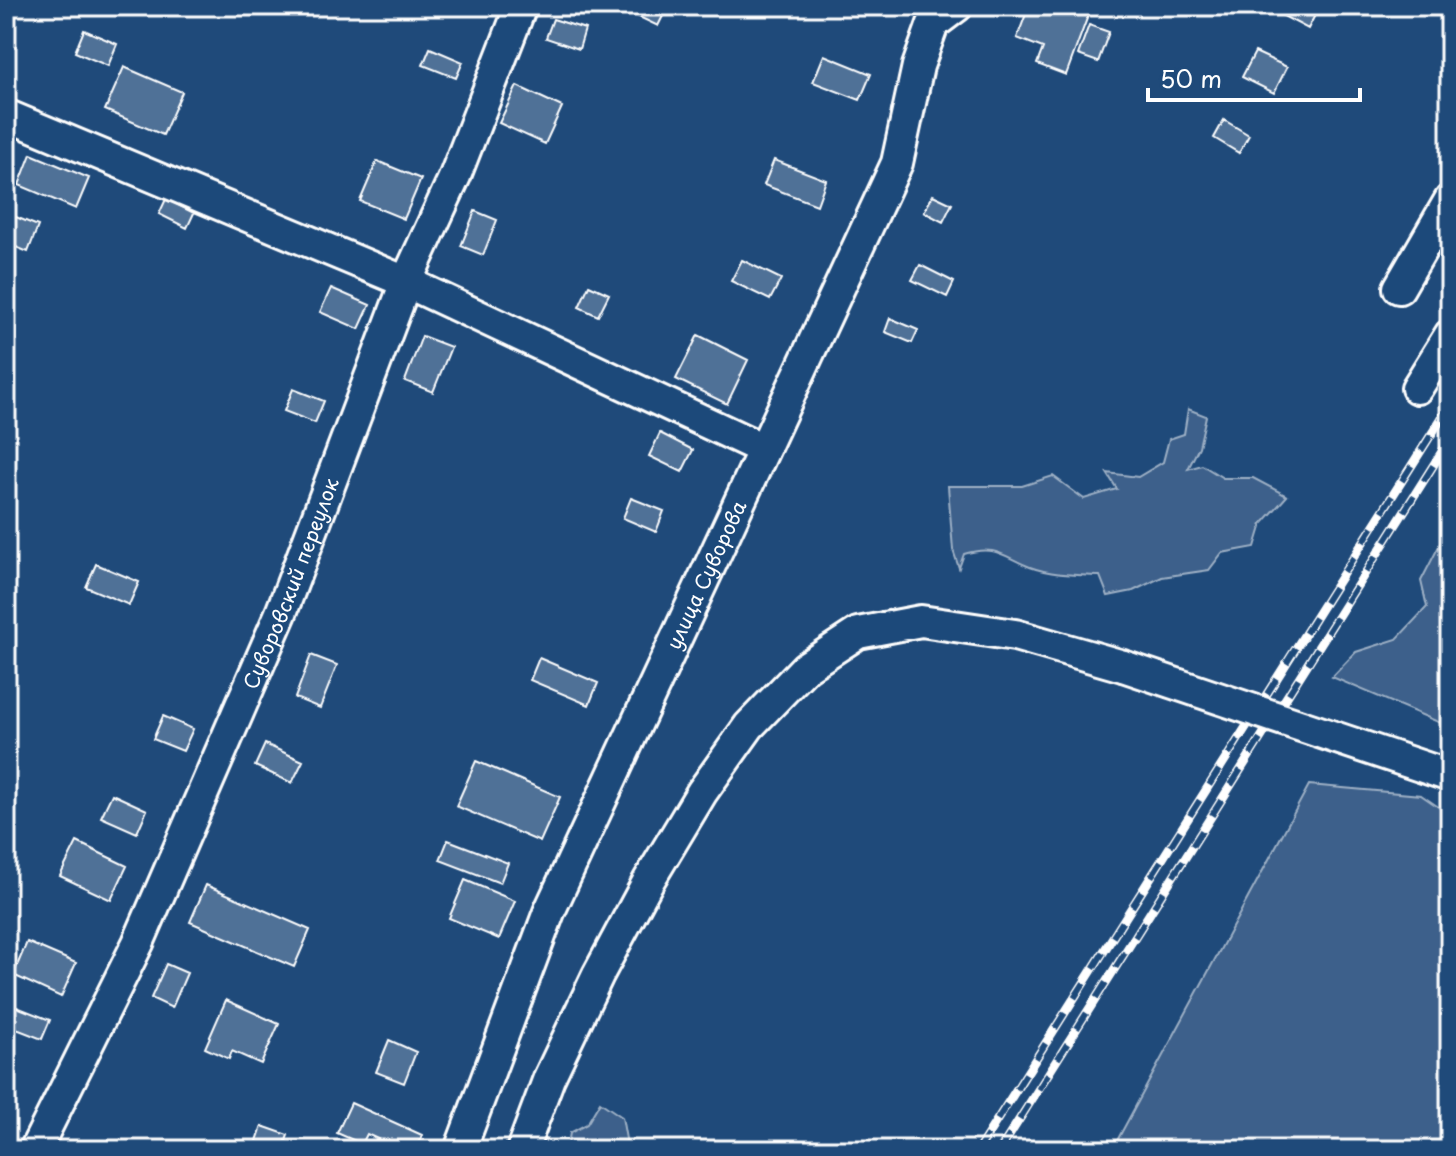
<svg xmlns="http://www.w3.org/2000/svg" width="1456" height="1156" font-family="'Playpen Sans',sans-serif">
  <rect width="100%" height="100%" fill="#1f4a7a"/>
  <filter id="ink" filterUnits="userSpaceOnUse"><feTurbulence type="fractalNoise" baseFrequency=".0125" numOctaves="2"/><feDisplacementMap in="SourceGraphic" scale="16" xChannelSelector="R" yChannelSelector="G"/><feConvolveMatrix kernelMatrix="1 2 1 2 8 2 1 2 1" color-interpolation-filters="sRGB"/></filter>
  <g filter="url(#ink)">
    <path fill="#3c618b" stroke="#9eb0c5" stroke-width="2" d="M1188,409L1206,416L1199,447L1188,469L1202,465L1223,478H1253L1287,496L1262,524L1255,547L1222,553L1209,570L1162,577L1133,591L1108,596L1100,576C1078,575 1051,575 1030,567C1004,557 996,544 964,554L959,568L953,550L948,486H1022L1053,476L1084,499L1117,489L1107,473L1138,477L1163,462L1169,439L1184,434Z
      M1450,540V727L1332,677L1356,652L1397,639L1427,607L1421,581L1441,542Z
      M1309,785L1421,795L1450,815V1150H1112Z
      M600,1102L622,1117L628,1150H567L570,1133L587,1124Z"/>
    <path fill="#507197" stroke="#fff" stroke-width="2" d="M616,6H668L658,26Z
      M1029,6H1068L1089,13L1066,75L1037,64L1043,48L1017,38Z
      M1277,6H1303L1316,13L1308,29L1274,11Z
      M553,19L585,29L579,49L546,38Z
      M1089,25L1109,32L1098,62L1078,55Z
      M84,30L117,44L108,66L75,52Z
      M430,48L463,62L456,78L423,65Z
      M1255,52L1287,67L1274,93L1242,77Z
      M824,55L871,74L860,100L813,82Z
      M124,67L182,92L163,135L105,110Z
      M517,86L562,107L545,144L499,123Z
      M1224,120L1249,135L1239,153L1214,138Z
      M31,154L89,178L76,209L19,185Z
      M774,160L826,180L817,205L764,185Z
      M377,161L421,179L404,219L360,201Z
      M933,195L952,204L943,222L924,212Z
      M166,199L194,213L187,228L159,214Z
      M475,211L497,220L483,255L461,246Z
      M6,213L38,226L28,252L6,243Z
      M742,260L781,279L770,300L731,281Z
      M920,265L954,282L947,297L912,280Z
      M589,285L609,294L598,316L579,307Z
      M331,288L370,305L359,329L320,312Z
      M890,318L918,330L912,343L885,332Z
      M698,335L748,360L727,404L676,379Z
      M422,336L451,347L433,392L405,381Z
      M293,389L324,401L315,423L284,411Z
      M660,433L693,450L682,472L649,456Z
      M631,498L664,511L656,532L623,518Z
      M96,564L139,582L129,605L86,587Z
      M311,655L337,665L320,708L295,698Z
      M539,658L598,683L589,705L530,680Z
      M163,716L193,729L183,751L153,739Z
      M265,744L303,761L292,783L255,766Z
      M476,761L560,797L540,842L456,806Z
      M112,794L147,810L137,833L101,817Z
      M448,840L508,863L500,883L440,860Z
      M77,842L127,866L111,900L60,876Z
      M465,880L515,901L499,939L449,918Z
      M206,885L310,930L294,967L190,922Z
      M27,942L76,963L61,997L13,975Z
      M166,964L187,973L172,1008L151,998Z
      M226,1000L279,1024L261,1064L232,1051L229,1059L205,1048Z
      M14,1006L50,1020L42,1039L6,1025Z
      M389,1040L416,1052L404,1083L376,1072Z
      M351,1103L422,1135L415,1150H401L367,1134L362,1144L337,1133Z
      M262,1126L288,1135L283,1150H254Z"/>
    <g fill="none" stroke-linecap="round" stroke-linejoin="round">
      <g stroke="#fff" stroke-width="36">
        <g id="minor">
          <path d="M6,115L406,282L763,449"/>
          <path d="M1399,288L1450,200"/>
          <path d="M1417,388L1450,335"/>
          <path id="s1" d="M35,1150L138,943L281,613L406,282L455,176L521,6"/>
          <path id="s2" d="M460,1150L549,912L897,163L918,66L933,24L957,6"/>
          <path d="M522,1150L549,1078L598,975L649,880L702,792L749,726L806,667L858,633L921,621L1015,635L1123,666"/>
        </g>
      </g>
      <use href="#minor" stroke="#1f4a7a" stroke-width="30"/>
      <g stroke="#fff" stroke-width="9">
        <path id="rail" d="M978,1150L1450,405
          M1000,1150L1450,439"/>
      </g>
      <use href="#rail" stroke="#1f4a7a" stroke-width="6" stroke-dasharray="18" stroke-linecap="butt"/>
      <g stroke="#fff" stroke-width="36" stroke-linecap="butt">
        <path id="minor-bridge" d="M1123,666L1450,776"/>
      </g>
      <use href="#minor-bridge" stroke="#1f4a7a" stroke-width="30"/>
    </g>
  </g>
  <g text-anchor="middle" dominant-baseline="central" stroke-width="6" stroke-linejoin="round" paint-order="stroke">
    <g font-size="20" fill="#fff" stroke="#1f4a7a">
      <text stroke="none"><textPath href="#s2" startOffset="626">улица Суворова</textPath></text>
      <text stroke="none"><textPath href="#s1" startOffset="622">Суворовский переулок</textPath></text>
    </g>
  </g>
  <rect width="1456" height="1156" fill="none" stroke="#1f4a7a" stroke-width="32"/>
  <rect x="16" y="16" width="1424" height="1124" fill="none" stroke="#fff" stroke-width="3" filter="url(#ink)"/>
  <path d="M1148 88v12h212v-12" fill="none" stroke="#ffffff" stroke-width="4"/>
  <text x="1160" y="88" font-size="24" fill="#ffffff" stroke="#1f4a7a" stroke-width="6" paint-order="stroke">50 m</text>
</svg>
